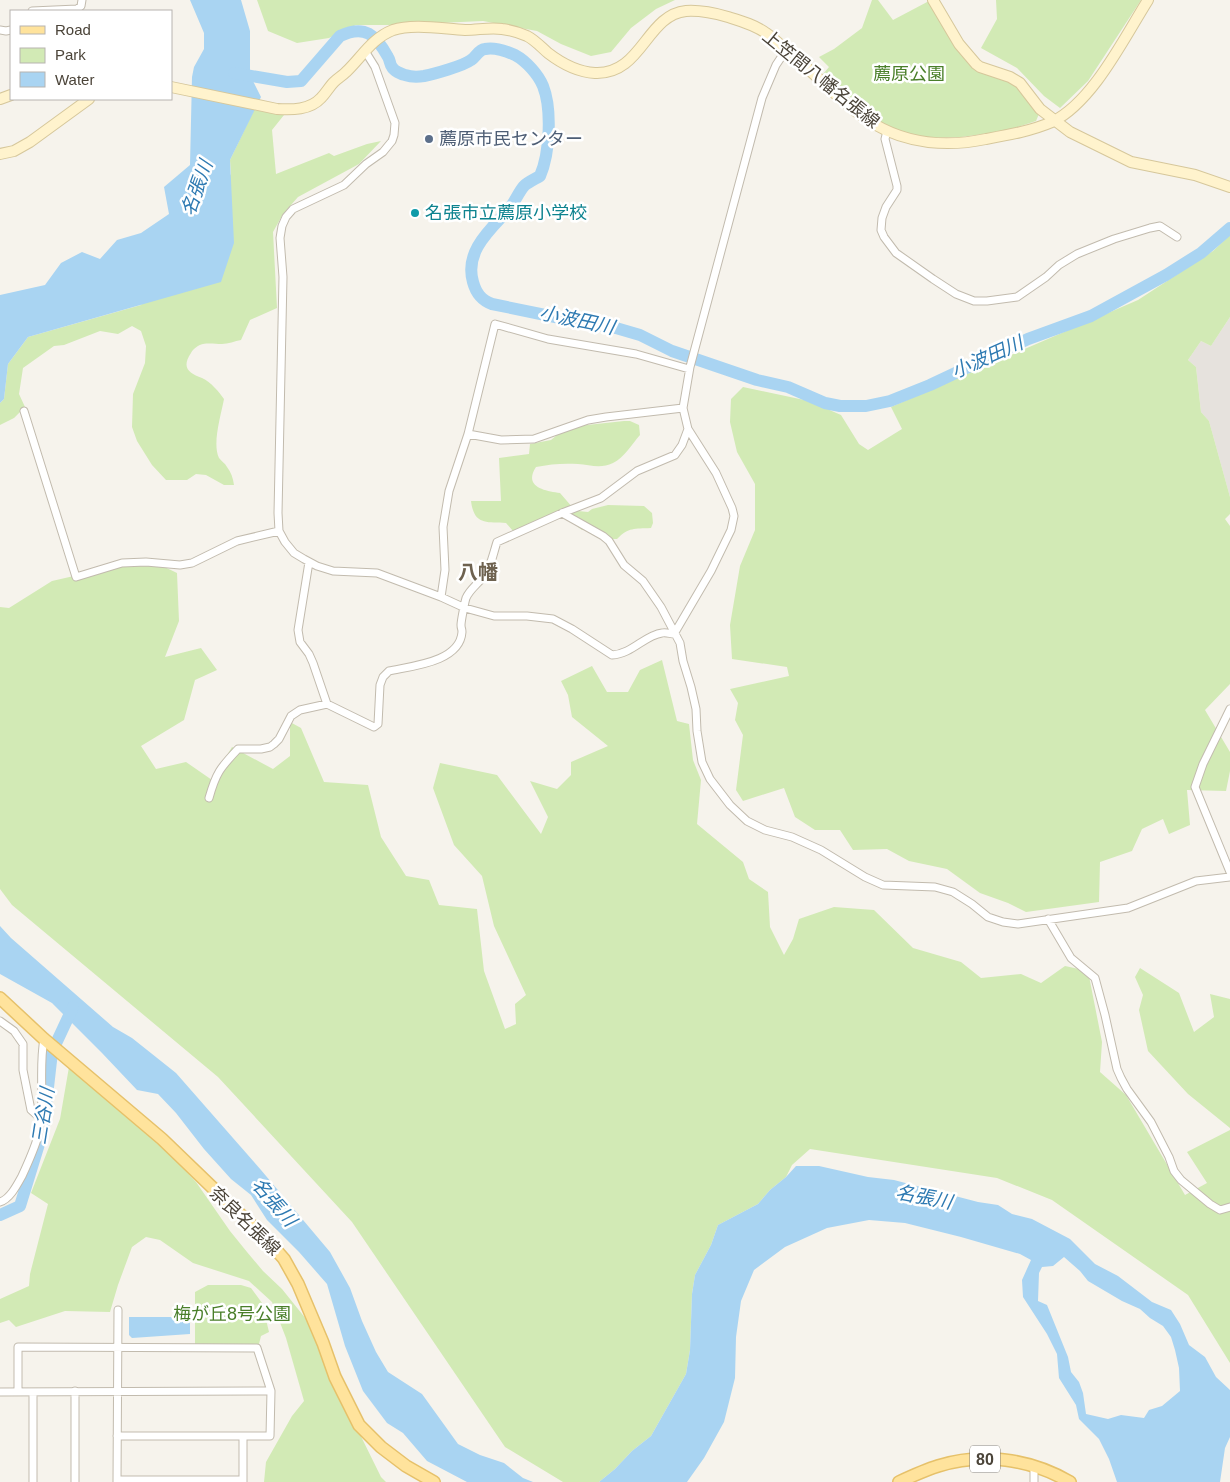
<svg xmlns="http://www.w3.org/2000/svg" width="1230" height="1482" font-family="Arial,'Noto Sans JP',sans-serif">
  <rect width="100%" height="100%" fill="#f6f3ec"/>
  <path fill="#e6e2dd" d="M1230,317V497L1209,421L1201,412L1196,367L1188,360L1201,341L1211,346Z"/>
  <path fill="#d2eab5" d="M257,0H675L656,9L631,28L611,52L591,56L561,44L537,31L483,21L394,25H356L329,38L297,43L268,31Z
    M872,0H878L893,20L929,1L958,45L1005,79L1017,86L1039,114L1036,121L1005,131L961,137L930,138L912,135L884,125L823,74L829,67L819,57L834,49L862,28Z
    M996,0H1141L1088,81L1060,108L1044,96L1017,68L981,48L997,19Z
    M254,110L284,115L272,130L276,174L329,153L334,156L367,144L381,141L359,164L298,197L283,214L273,232L277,308L250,320L241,340C235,341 228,344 222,344C216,344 209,343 203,344C198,345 193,349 191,353C181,368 189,373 202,378C211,382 219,392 224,399C221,415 212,444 219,458C221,461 225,463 227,467C231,472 233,478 234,485H224L206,475L196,474L187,480H166L152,465L137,441L132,427L133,394L145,363L146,346L141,331L132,326L118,334L100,331L64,345L54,346L23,368L19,394L25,407L14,418L0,425V403L4,399L8,364L28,337L141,305L231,174L230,160Z
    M1230,235V317L1211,346L1201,341L1188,360L1196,367L1201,412L1209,421L1230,497V514L1225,519L1230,526V684L1205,710L1230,752V771L1226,791L1187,790L1190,825L1169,834L1163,819L1142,829L1132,851L1100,862L1099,902L1026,912L1008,903L980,893L947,869L909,861L887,849L853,850L840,830H815L795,817L784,788L743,801L736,790L743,735L735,720L738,703L730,689L789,676L787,667L732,659L730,625L740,566L755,530V484L737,452L730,422L731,399L743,387L809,401L841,415L859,444L868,450L902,429L891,407L1138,300L1213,251Z
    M624,421H630L639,425L640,435C632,444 624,458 613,463C601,469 590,465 578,464C564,463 550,464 536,467C523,487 545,491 560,493L573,508L578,511L588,512L592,509L608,505L644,506L652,513L653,523L651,528C634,529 629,527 617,539H612L598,530H582L578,527L568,514L513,531L506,523C486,522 474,525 471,501H501L499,458L529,454L530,444L551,440L562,431L578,426Z
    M148,559L177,573L179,621L165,657L201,648L217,670L195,680L184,720L141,746L156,769L186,762L212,780L232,747L273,769L290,756V722L301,728L324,782L368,785L381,837L406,876L429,880L439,905L477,909L484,971L505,1029L516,1024L515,1004L526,995L494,926L482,876L454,845L433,788L440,763L497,775L541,834L548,817L530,781L557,789L571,775V762L608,746L572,717L568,695L561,681L592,666L607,692H628L640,670L662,660L677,721L689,724L693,760L701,780L697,824L743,862L749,879L768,892L770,927L784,955L793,939L799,919L834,907L874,910L913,948L961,962L981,978L1021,974L1041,983L1065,966L1088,971L1102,1042L1100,1072L1126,1095L1185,1195L1207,1183L1187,1152L1230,1130V1363L1188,1295L1052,1200L997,1178L810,1149L792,1165L786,1177L770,1190L758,1204L718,1225L711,1245L695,1275L692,1294L690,1350L686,1374L651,1436L632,1451L615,1469L599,1482H563L505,1447L352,1222L218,1077L12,905L0,889V607L9,608L52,581Z
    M1140,968L1179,993L1194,1032L1214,1017L1210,994L1230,999V1128L1188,1094L1148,1051L1139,1010L1143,995L1135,977Z
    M69,1067L157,1140L196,1182L230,1231L247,1252L263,1271L282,1289L314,1329L347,1408L381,1477L386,1482H264L266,1462L292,1416L304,1401L286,1338L272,1302L249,1281L193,1263L160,1240L146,1237L132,1247L118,1285L110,1312L65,1311L16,1327L9,1320L0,1323V1299L29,1286L30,1274L48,1204L31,1193L60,1119Z
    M208,1285H241L251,1288L262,1303L269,1332L261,1336L259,1344H195V1292Z"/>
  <path fill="#a9d4f2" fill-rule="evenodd" d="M190,0H241L250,31V75L261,97L230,160L234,243L221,282L28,337L8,364L4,399L0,403V295L45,285L61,263L82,252L100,259L117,240L141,233L169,214L164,187L190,165L192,77L194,67L204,49V33Z
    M0,926L11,938L113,1027L132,1038L176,1073L261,1170L330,1252L350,1288L362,1321L376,1352L388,1372L422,1394L458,1444L480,1455L504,1463L523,1478L533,1482H467L427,1461L403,1433L387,1423L363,1391L345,1346L327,1284L299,1252L267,1220L251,1195L231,1179L204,1149L176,1113L158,1094L137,1090L102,1053L52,1003L0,974Z
    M796,1166H819L868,1177L894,1180L978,1202L998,1205L1012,1214L1032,1219L1070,1239L1095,1264L1118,1276L1152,1302L1171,1310L1180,1324L1189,1345L1205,1357L1216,1377L1230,1390V1437L1225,1448L1220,1482H1117L1109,1459L1099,1439L1079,1419L1076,1405L1059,1378L1057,1354L1047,1334L1023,1297L1022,1280L1031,1260L1020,1254L961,1237L905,1223L869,1220L827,1228L785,1247L754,1270L741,1301L736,1337L735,1378L724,1422L704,1458L687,1482H599L615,1469L632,1451L651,1436L686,1374L690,1350L692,1294L695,1275L711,1245L718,1225L758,1204L770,1190L786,1177ZM1064,1257L1080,1271L1088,1281L1122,1301L1140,1309L1150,1318L1163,1326L1171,1337L1175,1350L1179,1368L1180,1391L1162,1406L1149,1410L1144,1418L1121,1415L1108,1419L1086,1414L1083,1393L1079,1382L1071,1372L1068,1357L1047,1305L1038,1301L1039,1273L1042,1267L1053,1266Z
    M129,1317H190V1334L132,1338L129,1335Z"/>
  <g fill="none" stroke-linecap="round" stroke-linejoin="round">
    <path stroke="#a9d4f2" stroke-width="12" d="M234,73L287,82L301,81L340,36C365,24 376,35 388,57C390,60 390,65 392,67C394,71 401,74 405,75C411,77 418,77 424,76C434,74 463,66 471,60C476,57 478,50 485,49C495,47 506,51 515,55C526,61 538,74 543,86C552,109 550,153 540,176C535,179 528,182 524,186C518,193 515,202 509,209C491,229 464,251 473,282C476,293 481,300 492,304L560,318L616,328L640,335L672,351L757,380L788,387L825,403L840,406H866L890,401L930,385L1028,339L1091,316L1166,275L1201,253L1230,228
      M0,1215L20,1206L43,1131L52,1052L73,1007"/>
    <g stroke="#c2bbae" stroke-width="9">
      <path id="minor" d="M32,11L77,9L81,6L82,0
        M0,30L6,31L11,30
        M365,51L375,67L395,123L394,135L392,141L383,152L366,164L344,185L293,209L286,217L282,226L280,238L283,277L278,513L279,531L285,542L294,553L304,559L317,566L333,571L377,573L441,597L465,608L494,616H527L553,619L572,629L612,655C632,654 645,635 662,633C666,632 671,634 674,634
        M887,131L885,139L897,186V190L886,207L882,218L881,230L884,237L896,253L933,279L956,294L974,301H987L1017,297L1046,277L1059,265L1077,254L1114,239L1150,228L1160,226L1177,237
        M24,411L76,577L122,563L146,562L180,565L192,563L237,541L279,531
        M468,434L501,440L534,439L588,420L606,417L683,408
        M562,513L603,536L609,541L624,565L643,581L661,607L680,643L683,661L691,687L696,709L697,731L702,762L710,779L730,805L747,821L765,830L792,837L821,850L865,877L883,885L935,887L953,892L972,904L988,917L1003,922L1018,924L1128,908L1196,881L1230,877
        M309,562L298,630L300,642L309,654L313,663L327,704
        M441,597L445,570L443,527L449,491L468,434L495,324L548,339L636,354L689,369
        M674,634L711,571L731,530L734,516L732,508L716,473L688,429L683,408L690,367L762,98L776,65L786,50
        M1230,709L1203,764L1195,787L1230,872
        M209,798C216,773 220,768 238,749H261L270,747L274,744L279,739L291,716L300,710L327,704L374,727L378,724L380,685L383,677L389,671C412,666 460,662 462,632C462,628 461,629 461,625C461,621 465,601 466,598C470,589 477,585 483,577C491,568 493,554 497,542L562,513L601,498L637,471L675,455L682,445L688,429
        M1048,919L1071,958L1095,978L1105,1015L1117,1069L1121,1078L1127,1089L1151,1122L1169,1157L1174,1171L1181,1180L1210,1204L1220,1210L1230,1207
        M0,1021L14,1031L23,1044V1070L31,1110L40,1118
        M0,1202C10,1199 17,1185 22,1176C28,1163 34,1150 38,1136C46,1107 38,1070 44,1039
        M18,1391V1347L257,1348L271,1391L270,1436H117
        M0,1392L271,1391
        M33,1392V1482
        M1034,1466V1482
        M117,1480H243
        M75,1482V1391
        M117,1482L118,1310
        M243,1482V1436"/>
    </g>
    <g stroke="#d6c79b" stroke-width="12">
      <path id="secondary" d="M933,0L959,44L976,64L980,67L1010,77L1020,83L1040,109L1070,132L1131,162L1195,175L1230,187
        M171,87L277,109C292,110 310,110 321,98C326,93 329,87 334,82C338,78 342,76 346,72C361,58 372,38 393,30C413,23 444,29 465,30C478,30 490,27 502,29C510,30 520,33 527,36C535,40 541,47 548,53C561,63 578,72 595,73C642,75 646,15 686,11C700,10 714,13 728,17C741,21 755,25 766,33C775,39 782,47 790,53C818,76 843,105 874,124C908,144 948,147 986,139C1008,135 1031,131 1052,122C1093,102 1124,38 1148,0
        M0,99L11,95
        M0,154L14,151L30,142L89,99"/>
    </g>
    <g stroke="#e6c16a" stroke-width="14">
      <path id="primary" d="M0,998L44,1039L162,1139L270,1243L284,1259L298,1284L323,1343L335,1377L359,1425L381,1447L406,1466L434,1482
        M899,1482C912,1476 925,1470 938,1466C983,1452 1030,1459 1070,1482"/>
    </g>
    <use href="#minor" stroke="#fff" stroke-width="7"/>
    <use href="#secondary" stroke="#fff3cd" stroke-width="10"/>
    <use href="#primary" stroke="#ffe39c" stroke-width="11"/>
  </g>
  <circle fill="#5c6f8a" stroke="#fff" stroke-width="2" cx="429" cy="139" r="5"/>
  <circle fill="#0f9aa8" stroke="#fff" stroke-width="2" cx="415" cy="213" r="5"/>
  <g text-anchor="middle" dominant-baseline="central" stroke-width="5" stroke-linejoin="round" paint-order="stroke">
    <rect fill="#fff" stroke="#817c74" stroke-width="1" x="970" y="1445.5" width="30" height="27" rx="4"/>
    <g font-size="16" font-weight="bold" fill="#4b4439">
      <text x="985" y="1459">80</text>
    </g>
    <g font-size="18" fill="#4a7f2a" stroke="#fff">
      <text x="909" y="74">薦原公園</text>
      <text x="232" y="1314">梅が丘8号公園</text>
    </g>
    <g font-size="18" fill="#4b4439" stroke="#fff">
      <text transform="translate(821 79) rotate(39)">上笠間八幡名張線</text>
      <text transform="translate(245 1221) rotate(44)">奈良名張線</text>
    </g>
    <g font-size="18" fill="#4e5e75" stroke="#fff" text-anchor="start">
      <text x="439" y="139">薦原市民センター</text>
    </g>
    <g font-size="18" fill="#0d838f" stroke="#fff" text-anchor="start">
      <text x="425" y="213">名張市立薦原小学校</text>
    </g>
    <g font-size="19" font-style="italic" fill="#2e7ab2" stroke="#fff">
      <text transform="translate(197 188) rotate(-70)">名張川</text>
      <text transform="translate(577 320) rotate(12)">小波田川</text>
      <text transform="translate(987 357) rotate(-24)">小波田川</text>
      <text transform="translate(43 1116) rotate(-81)">三谷川</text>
      <text transform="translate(924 1197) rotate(11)">名張川</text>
      <text transform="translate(274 1202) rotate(49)">名張川</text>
    </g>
    <g font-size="20" font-weight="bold" fill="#6e6250" stroke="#fff">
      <text x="478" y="572">八幡</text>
    </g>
  </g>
  <rect x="10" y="10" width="162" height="90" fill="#ffffff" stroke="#b7b4b0"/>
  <rect x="20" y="26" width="25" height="8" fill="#ffe39c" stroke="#b7b4b0"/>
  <text x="55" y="35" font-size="15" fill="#4b4439">Road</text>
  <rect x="20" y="48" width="25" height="15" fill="#d2eab5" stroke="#b7b4b0"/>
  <text x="55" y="60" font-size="15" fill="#4b4439">Park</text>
  <rect x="20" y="72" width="25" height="15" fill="#a9d4f2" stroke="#b7b4b0"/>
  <text x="55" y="85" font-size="15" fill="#4b4439">Water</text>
</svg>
